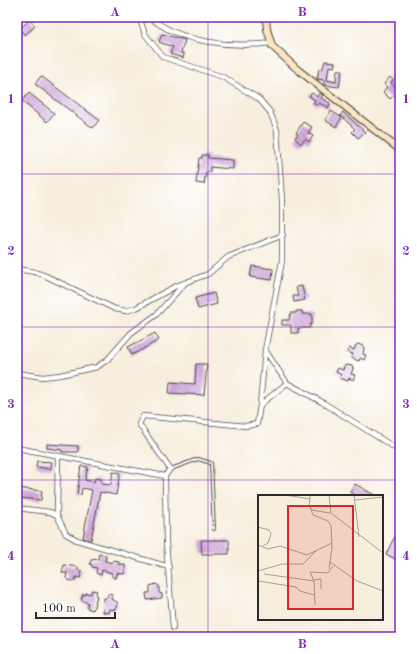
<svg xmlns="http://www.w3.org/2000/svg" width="417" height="654" font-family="'Old Standard TT',serif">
  <defs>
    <pattern id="building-back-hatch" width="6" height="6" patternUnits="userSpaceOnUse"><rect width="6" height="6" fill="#d5aadf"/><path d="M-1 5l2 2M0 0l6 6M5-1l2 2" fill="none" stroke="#ad8bb5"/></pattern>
  </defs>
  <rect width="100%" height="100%" fill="#fff"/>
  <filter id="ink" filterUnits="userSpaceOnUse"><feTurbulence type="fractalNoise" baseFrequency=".025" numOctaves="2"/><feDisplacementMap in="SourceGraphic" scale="8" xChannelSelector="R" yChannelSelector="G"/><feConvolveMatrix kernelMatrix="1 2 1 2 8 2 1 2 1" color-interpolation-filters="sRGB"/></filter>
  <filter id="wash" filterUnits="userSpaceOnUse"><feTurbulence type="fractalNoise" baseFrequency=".012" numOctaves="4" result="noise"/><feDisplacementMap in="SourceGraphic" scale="16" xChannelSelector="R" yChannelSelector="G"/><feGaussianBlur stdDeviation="0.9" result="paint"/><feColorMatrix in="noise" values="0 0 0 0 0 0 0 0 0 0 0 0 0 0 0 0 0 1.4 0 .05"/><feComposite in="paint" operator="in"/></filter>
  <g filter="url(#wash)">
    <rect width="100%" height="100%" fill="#f7eedd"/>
    <g id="blocks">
      <path fill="url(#building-back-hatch)" d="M30,20L35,26L25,35L19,29Z
        M162,34L185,40L181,53L184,54L183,58L170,54L173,47L159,42Z
        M325,61L335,62L334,67L329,66L327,80L336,82L337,70H342L339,87L324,85V80L317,79L319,69L322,70Z
        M41,76L99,120L93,128L35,84Z
        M390,77L393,80L391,83L399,90L390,99L383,92L387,87L384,84Z
        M29,93L54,113L47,122L22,101Z
        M312,93L317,97L319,93L323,95L321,98L330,103L328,108L319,103L317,105L313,103L315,100L309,96Z
        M331,111L341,117L340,116L343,112L365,132L358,138L352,132L355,129L342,117L336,127L325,120Z
        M303,122L312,127L308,133L313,136L309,142L305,139L301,144L295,138L298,134L296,133Z
        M202,155H208V158L233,160V169L210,167V172H206L204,184L196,183L199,158H202Z
        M252,266L273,269L272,280L250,277Z
        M302,286L305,300L294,302L293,296H298L296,287Z
        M214,293L217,304L198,309L195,298Z
        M296,311H302V314H312V324H310V328H298V333H291V325H282V320H289L291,313H296Z
        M155,333L159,340L132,355L128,347Z
        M358,344L363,346L364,348L363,354L366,355L364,360L360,358L359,361L351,358L353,354L347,352L349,348L354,350L356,345Z
        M196,364H207L204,395L169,393L170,382L195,384Z
        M347,365L352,366L353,369L351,374L355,375L353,380L349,378L348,381L340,378L341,375L336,372L338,368L343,370L344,366Z
        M47,444L78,446V452H62V450L47,448Z
        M37,461L52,462L51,469L36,467Z
        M81,466L88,467L85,480L94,482L95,478L101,479V484L111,485L113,472L120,473L116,495L100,492L91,540L83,538L92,490L82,488L81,495L77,494Z
        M355,484L376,496H357L350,492Z
        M17,488L42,491L41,500L17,498Z
        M395,536L400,538V554L397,560L386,554Z
        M201,540H229V554H202Z
        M99,554L106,556L105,561L113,563V561L119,562V564L125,565V573L123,574L117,573L116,578L112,577V573L102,570L101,575L96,573L97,568L92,567V565L90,564L91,560L98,559Z
        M64,565L78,567V570L82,571L80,578L76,577L75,581H72L68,580L66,578L67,573H62Z
        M156,584L159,586V593L162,594V598L147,600L146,593H150V586Z
        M92,590L97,591L95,595L97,596L93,610L87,608L88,603L81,600L83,594L85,595L86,593L91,594Z
        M108,594L113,595L112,599L118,603L117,608L115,610L110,609L109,613L103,612L104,598H107Z"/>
    </g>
  </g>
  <g filter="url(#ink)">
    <use href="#blocks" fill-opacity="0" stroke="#4a4846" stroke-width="1"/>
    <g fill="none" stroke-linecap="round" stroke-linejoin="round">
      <g stroke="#4a4846" stroke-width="4">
        <path id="lane" d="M171,469L198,459L211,463L214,529"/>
      </g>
      <g stroke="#4a4846" stroke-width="6">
        <path id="street" d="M139,17L145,34L163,57L223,77L259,99L270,112L277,130L282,200V261L265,350L260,405
          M150,17C179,43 234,48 271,43
          M17,269L35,272L46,276L115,309L126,311L136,308L176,286L208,274L228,257L283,235
          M265,350L287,383L322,402L400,451
          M17,373L43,377L60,375L97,367L107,360L131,333L156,315L184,284
          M17,448L165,476L170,469L139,424L143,416L246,426L257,424L260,405L287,383
          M165,476L166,542L173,628
          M17,508L50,512L57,515L66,534L77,540L169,567
          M57,515L58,456"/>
      </g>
      <g stroke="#4a4846" stroke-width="8">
        <path id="secondary" d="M266,17L267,29L272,46L297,69L400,150"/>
      </g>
      <use href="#lane" stroke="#fff" stroke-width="2"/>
      <use href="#street" stroke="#fff" stroke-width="4.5"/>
      <use href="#secondary" stroke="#fbe6c4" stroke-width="6"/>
    </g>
  </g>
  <path fill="none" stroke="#7b2cbf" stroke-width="1" stroke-opacity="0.55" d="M208,17V637M17,174H400M17,327H400M17,480H400"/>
  <g transform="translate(258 495)">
    <rect width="125" height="125" fill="#f7eedd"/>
    <path fill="none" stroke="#a5a096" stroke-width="1" d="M27,0L52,4V0M71,0L73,18L125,58M96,0L101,42M52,4L51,10L54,15L72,18M97,5L125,2M52,12L55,20L70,26L73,31L74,52L71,74M0,32L11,35L13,39L10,48L5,51M0,50L10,54L22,51L49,60L74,48M72,67L99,86L125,96M0,76L24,69H45L58,56M6,79L56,86L52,77L70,78L75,71M56,85L63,84V94M0,86L38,92L42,96L56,100M56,86L57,110"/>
    <path fill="#d62828" fill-opacity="0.15" stroke="#d62828" stroke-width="2" d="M30,11H95V114H30Z"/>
    <rect width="125" height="125" fill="none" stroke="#2b2b2b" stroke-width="2"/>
  </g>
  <rect width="417" height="654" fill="none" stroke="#fff" stroke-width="44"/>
  <path d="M36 612v6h79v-6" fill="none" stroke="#2b2b2b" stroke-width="2"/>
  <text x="42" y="612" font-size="12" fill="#2b2b2b" stroke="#ffffff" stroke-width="3" paint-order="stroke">100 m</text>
  <rect x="22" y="22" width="373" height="610" fill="none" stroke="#7b2cbf" stroke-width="1.5"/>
  <g font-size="13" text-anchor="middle" font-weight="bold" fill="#7b2cbf">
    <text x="115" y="16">A</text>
    <text x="302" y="16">B</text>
    <text x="11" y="103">1</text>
    <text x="406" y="103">1</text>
    <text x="11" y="255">2</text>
    <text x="406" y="255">2</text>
    <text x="11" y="408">3</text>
    <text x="406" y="408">3</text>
    <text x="11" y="560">4</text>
    <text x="406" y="560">4</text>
    <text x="115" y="648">A</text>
    <text x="302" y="648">B</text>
  </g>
</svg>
